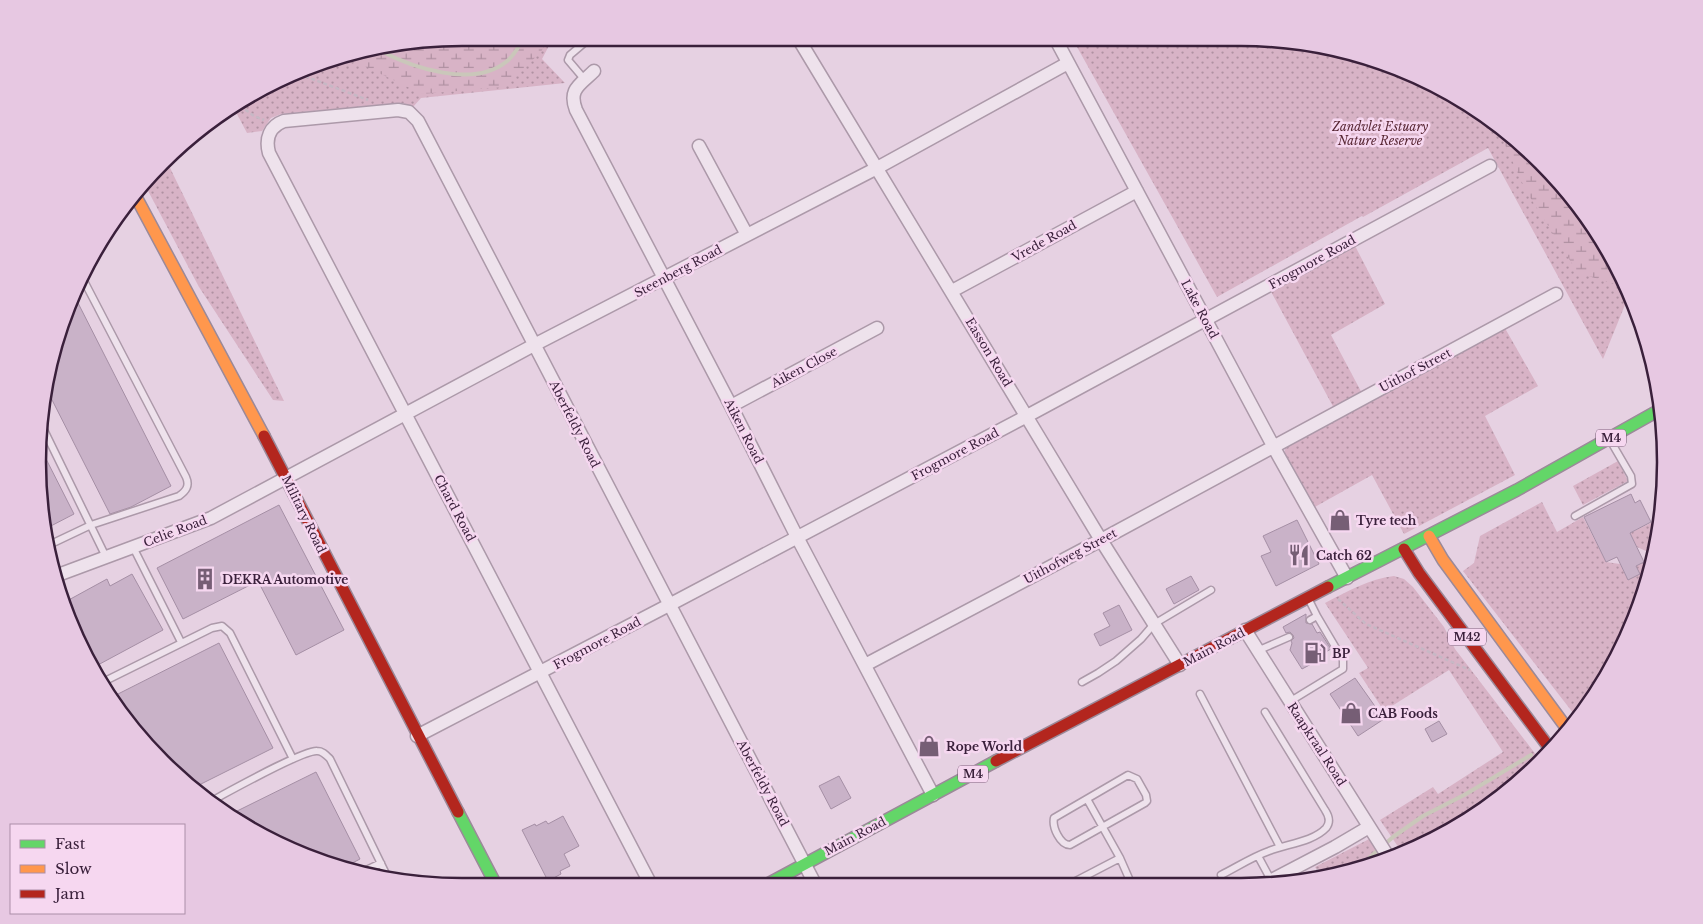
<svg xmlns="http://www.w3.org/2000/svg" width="1703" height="924" font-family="'Libre Baskerville',serif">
  <defs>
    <pattern id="green-dots" width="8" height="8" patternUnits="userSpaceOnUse" patternTransform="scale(1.25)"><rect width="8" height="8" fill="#d8b3c6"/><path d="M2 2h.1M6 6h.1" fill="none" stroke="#b091a2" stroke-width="1.8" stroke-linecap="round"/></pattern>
    <pattern id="wetland-marsh" width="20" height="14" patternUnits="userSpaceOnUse" patternTransform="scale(1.25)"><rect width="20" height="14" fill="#d8b3c6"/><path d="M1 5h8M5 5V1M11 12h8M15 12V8" fill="none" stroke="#b091a2"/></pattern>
  </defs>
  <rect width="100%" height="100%" fill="#e6d1e2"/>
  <path fill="url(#green-dots)" d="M462,38H553L542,59L565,83L421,98L413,107L402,103L281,114L271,118L262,131L247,133L237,114L206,124L325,60Z
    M1072,38H1268L1351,52L1453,94L1521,143L1578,203L1622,274L1629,295L1603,359L1488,148L1363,217L1362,216L1217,297Z
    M168,163L172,172L284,401L273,400L199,287L146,187Z
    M1352,240L1385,304L1331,335L1364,397L1502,323L1538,386L1485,416L1515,475L1404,534L1372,475L1313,508L1284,455L1286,444L1336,412L1268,286Z
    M1618,461L1628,481L1583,505L1573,486Z
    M1542,502L1557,532L1583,517L1606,562L1620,564L1628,580L1639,574L1636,566L1650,559L1646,551L1637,547L1630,533L1657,520L1659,528L1643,598L1609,674L1577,718L1463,571L1474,563L1480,536Z
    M1394,576L1404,579L1413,587L1444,627L1455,649L1540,760L1477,815L1403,854L1380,820L1433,787L1438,794L1503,752L1449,670L1384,711L1359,673L1368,668L1325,603C1348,591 1369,579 1394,576Z
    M1375,836L1390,858L1321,876L1315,867Z"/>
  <path fill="url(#wetland-marsh)" d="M462,38H548L541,52L504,87L422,94L346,57Z
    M1496,125L1521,143L1578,203L1623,277L1615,284L1578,273L1526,191Z"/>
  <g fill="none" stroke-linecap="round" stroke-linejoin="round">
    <path stroke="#cac7ba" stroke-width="4" d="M381,51C413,68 473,88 506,62C514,56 519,46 524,38
      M1360,866L1393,837L1423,816L1466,794L1531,755
      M1338,872L1361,863"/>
  </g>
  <path fill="#c9b2c8" stroke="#a58fa5" d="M76,299L171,486L131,507L110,514L48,392L52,352Z
    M42,451L74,514L47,528L38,490Z
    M1631,494L1635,503L1640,500L1651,522L1630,533L1644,562L1636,566L1640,574L1628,580L1617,557L1606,562L1584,517Z
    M279,505L344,630L296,655L258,581L183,619L157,568Z
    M1297,520L1319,564L1276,586L1261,556L1271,552L1263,536Z
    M132,574L163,630L96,666L70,625L65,602L107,579L110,586Z
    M1191,576L1199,590L1174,604L1166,589Z
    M1119,605L1132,630L1100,646L1094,634L1110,626L1103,613Z
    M1306,614V623L1312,624L1317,633L1320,632L1331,649L1315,658L1317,661L1302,669L1290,650L1292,643L1291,641L1294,638L1293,635L1290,632L1286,633L1283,627Z
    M219,643L273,748L197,786L143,742L114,696Z
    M1355,678L1384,719L1358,736L1330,694Z
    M1439,721L1447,734L1432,742L1425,729Z
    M316,772L360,859L343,868L250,830L231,814Z
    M839,776L851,798L831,809L819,786Z
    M563,816L579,846L564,854L570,866L560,871L561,874L548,881L522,830L535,824L536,826L546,821L548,824Z"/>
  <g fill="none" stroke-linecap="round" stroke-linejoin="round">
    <g stroke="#ac99a9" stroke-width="9">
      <path id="lane" d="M585,80L568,60L570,55L590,38
        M44,430L106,557
        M1575,516L1632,484L1631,476L1610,440
        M51,544L91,525L179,496C186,491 190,486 186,477L84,281
        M133,547L181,642
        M1309,600L1317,616L1310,620
        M1257,651L1289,637
        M105,681L212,628L222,626L230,633L293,759
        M1082,682L1098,673L1116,661L1141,639L1154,624L1211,590
        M1200,694L1280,847
        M1289,702L1343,669V660L1317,616
        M1128,775L1137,779L1146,795L1147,801L1145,803L1070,845C1060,845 1052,827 1054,818Z
        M1087,799L1120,858L1131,883
        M213,800C230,791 303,750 317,751C323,751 326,755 330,759L388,878
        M1258,856L1271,880
        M360,873L381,863
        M1221,875C1237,867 1252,857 1269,851C1286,844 1313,842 1326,828C1331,822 1329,816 1325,810L1265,712
        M1070,884L1120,858"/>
    </g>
    <g stroke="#ac99a9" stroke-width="15">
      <path id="street" d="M798,38L1101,540L1180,665
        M1055,38L1278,455L1347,578
        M802,44L813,38
        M594,71C580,85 568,89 576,110L731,406L797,537L933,795
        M699,146L747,235
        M952,291L1137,191
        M731,406L877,328
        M58,575L211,518L534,345L877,168L1068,63
        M1245,630L1389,858
        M865,665L1101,540L1556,294
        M417,736L669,605L1027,416L1490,166
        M1266,883L1335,847L1369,827
        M651,885L269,153C265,138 270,126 284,121L398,110L409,112L418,121L815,884"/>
    </g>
    <g stroke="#9b8999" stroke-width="14">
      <path id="fast" d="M1328,587L1517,490L1661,409
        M458,812L496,885
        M766,885L996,761"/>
    </g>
    <g stroke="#9b8999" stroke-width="14">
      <path id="slow" d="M136,197L264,436
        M1429,536L1443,560L1568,730"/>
    </g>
    <g stroke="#9b8999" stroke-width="14">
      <path id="jam" d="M264,436L458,812
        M1404,549L1419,573L1551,750
        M996,761L1328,587"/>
    </g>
    <path stroke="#c7b8c5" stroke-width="2.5" stroke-dasharray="4 2.5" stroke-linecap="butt" d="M299,74L368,100
      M240,106L254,116L264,120
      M1338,599L1366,624L1470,670
      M1317,869L1321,876"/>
    <use href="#lane" stroke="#eee2ec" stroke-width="6"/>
    <use href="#street" stroke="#eee2ec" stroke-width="12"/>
    <use href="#fast" stroke="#63d668" stroke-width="11"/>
    <use href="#slow" stroke="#ff974d" stroke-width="11"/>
    <use href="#jam" stroke="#b3261e" stroke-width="11"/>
  </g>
  <defs>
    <g id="shop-bare" transform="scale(1.725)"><path d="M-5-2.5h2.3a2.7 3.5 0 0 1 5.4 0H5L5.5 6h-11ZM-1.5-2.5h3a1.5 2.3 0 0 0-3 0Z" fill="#765e75" stroke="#f6d7f0" stroke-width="2.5" paint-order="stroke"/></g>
    <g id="restaurant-bare" transform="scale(1.725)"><path d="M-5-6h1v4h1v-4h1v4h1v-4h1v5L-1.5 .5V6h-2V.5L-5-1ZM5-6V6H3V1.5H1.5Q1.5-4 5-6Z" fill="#765e75" stroke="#f6d7f0" stroke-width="2.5" paint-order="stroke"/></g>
    <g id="building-bare" transform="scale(1.725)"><path d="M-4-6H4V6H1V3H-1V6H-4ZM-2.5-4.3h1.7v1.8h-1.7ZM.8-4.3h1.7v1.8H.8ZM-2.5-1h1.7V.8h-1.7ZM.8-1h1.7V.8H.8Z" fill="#765e75" stroke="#f6d7f0" stroke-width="2.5" paint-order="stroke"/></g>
    <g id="fuel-bare" transform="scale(1.725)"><path d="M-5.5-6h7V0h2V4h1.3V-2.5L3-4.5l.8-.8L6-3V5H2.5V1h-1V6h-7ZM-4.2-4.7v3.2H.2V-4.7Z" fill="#765e75" stroke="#f6d7f0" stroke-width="2.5" paint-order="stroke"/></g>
  </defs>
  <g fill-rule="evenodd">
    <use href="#shop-bare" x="1340" y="520"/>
    <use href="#restaurant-bare" x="1299" y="555"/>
    <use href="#building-bare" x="205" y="579"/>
    <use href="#fuel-bare" x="1315" y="653"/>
    <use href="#shop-bare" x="1351" y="713"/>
    <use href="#shop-bare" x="929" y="746"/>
  </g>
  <g text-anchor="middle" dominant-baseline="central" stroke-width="5" stroke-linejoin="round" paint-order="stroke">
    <g fill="#f6d7f0" stroke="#725771" stroke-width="1">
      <rect x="1596" y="429.5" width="30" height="17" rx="4"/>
      <rect x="1448" y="628.5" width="38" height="17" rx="4"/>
      <rect x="958" y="765.5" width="30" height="17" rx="4"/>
    </g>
    <g font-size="11" font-weight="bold" fill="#3a203b">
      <text x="1611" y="438">M4</text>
      <text x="1467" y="637">M42</text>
      <text x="973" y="774">M4</text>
    </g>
    <g font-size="12" font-style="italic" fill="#582734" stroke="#f6d7f0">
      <text x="1380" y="126">Zandvlei Estuary<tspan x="1380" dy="14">Nature Reserve</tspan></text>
    </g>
    <g font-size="12" fill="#3a203b" stroke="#f6d7f0">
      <text transform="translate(1044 241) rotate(-29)">Vrede Road</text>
      <text transform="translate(1312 262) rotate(-29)">Frogmore Road</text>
      <text transform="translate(678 271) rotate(-28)">Steenberg Road</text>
      <text transform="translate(1200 309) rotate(62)">Lake Road</text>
      <text transform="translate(989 352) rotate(59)">Easson Road</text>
      <text transform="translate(804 367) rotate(-28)">Aiken Close</text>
      <text transform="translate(1415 370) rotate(-28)">Uithof Street</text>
      <text transform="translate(575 424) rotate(63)">Aberfeldy Road</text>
      <text transform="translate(744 431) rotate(63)">Aiken Road</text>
      <text transform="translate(955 454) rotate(-28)">Frogmore Road</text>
      <text transform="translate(455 508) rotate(62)">Chard Road</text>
      <text transform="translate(304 514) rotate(64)">Military Road</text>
      <text transform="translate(175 531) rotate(-21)">Celie Road</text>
      <text transform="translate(1070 556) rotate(-28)">Uithofweg Street</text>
      <text transform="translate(597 643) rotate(-28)">Frogmore Road</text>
      <text transform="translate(1214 647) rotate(-28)">Main Road</text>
      <text transform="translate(1317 744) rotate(57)">Raapkraal Road</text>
      <text transform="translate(763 783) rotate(62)">Aberfeldy Road</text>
      <text transform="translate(855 836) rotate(-28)">Main Road</text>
    </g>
    <g font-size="12" font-weight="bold" fill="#3a203b" stroke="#f6d7f0" text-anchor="start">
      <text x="1356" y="520">Tyre tech</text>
      <text x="1316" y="555">Catch 62</text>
      <text x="222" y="579">DEKRA Automotive</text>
      <text x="1332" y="653">BP</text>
      <text x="1368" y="713">CAB Foods</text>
      <text x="946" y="746">Rope World</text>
    </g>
  </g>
  <path d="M0 0H1703V924H0ZM462 46H1241A416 416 0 0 1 1657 462V462A416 416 0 0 1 1241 878H462A416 416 0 0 1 46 462V462A416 416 0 0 1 462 46Z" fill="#e7c8e2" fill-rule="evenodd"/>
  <path fill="none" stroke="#3a203b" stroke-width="2.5" d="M462 46H1241A416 416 0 0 1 1657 462V462A416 416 0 0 1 1241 878H462A416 416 0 0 1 46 462V462A416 416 0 0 1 462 46Z"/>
  <rect x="10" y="824" width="175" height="90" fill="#f6d7f0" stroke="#ab8ea8"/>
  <rect x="20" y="840" width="25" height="8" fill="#63d668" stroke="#ab8ea8"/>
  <text x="55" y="849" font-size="15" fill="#3a203b">Fast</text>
  <rect x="20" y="865" width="25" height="8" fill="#ff974d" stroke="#ab8ea8"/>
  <text x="55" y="874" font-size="15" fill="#3a203b">Slow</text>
  <rect x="20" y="890" width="25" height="8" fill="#b3261e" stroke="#ab8ea8"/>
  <text x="55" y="899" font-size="15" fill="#3a203b">Jam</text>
</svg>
